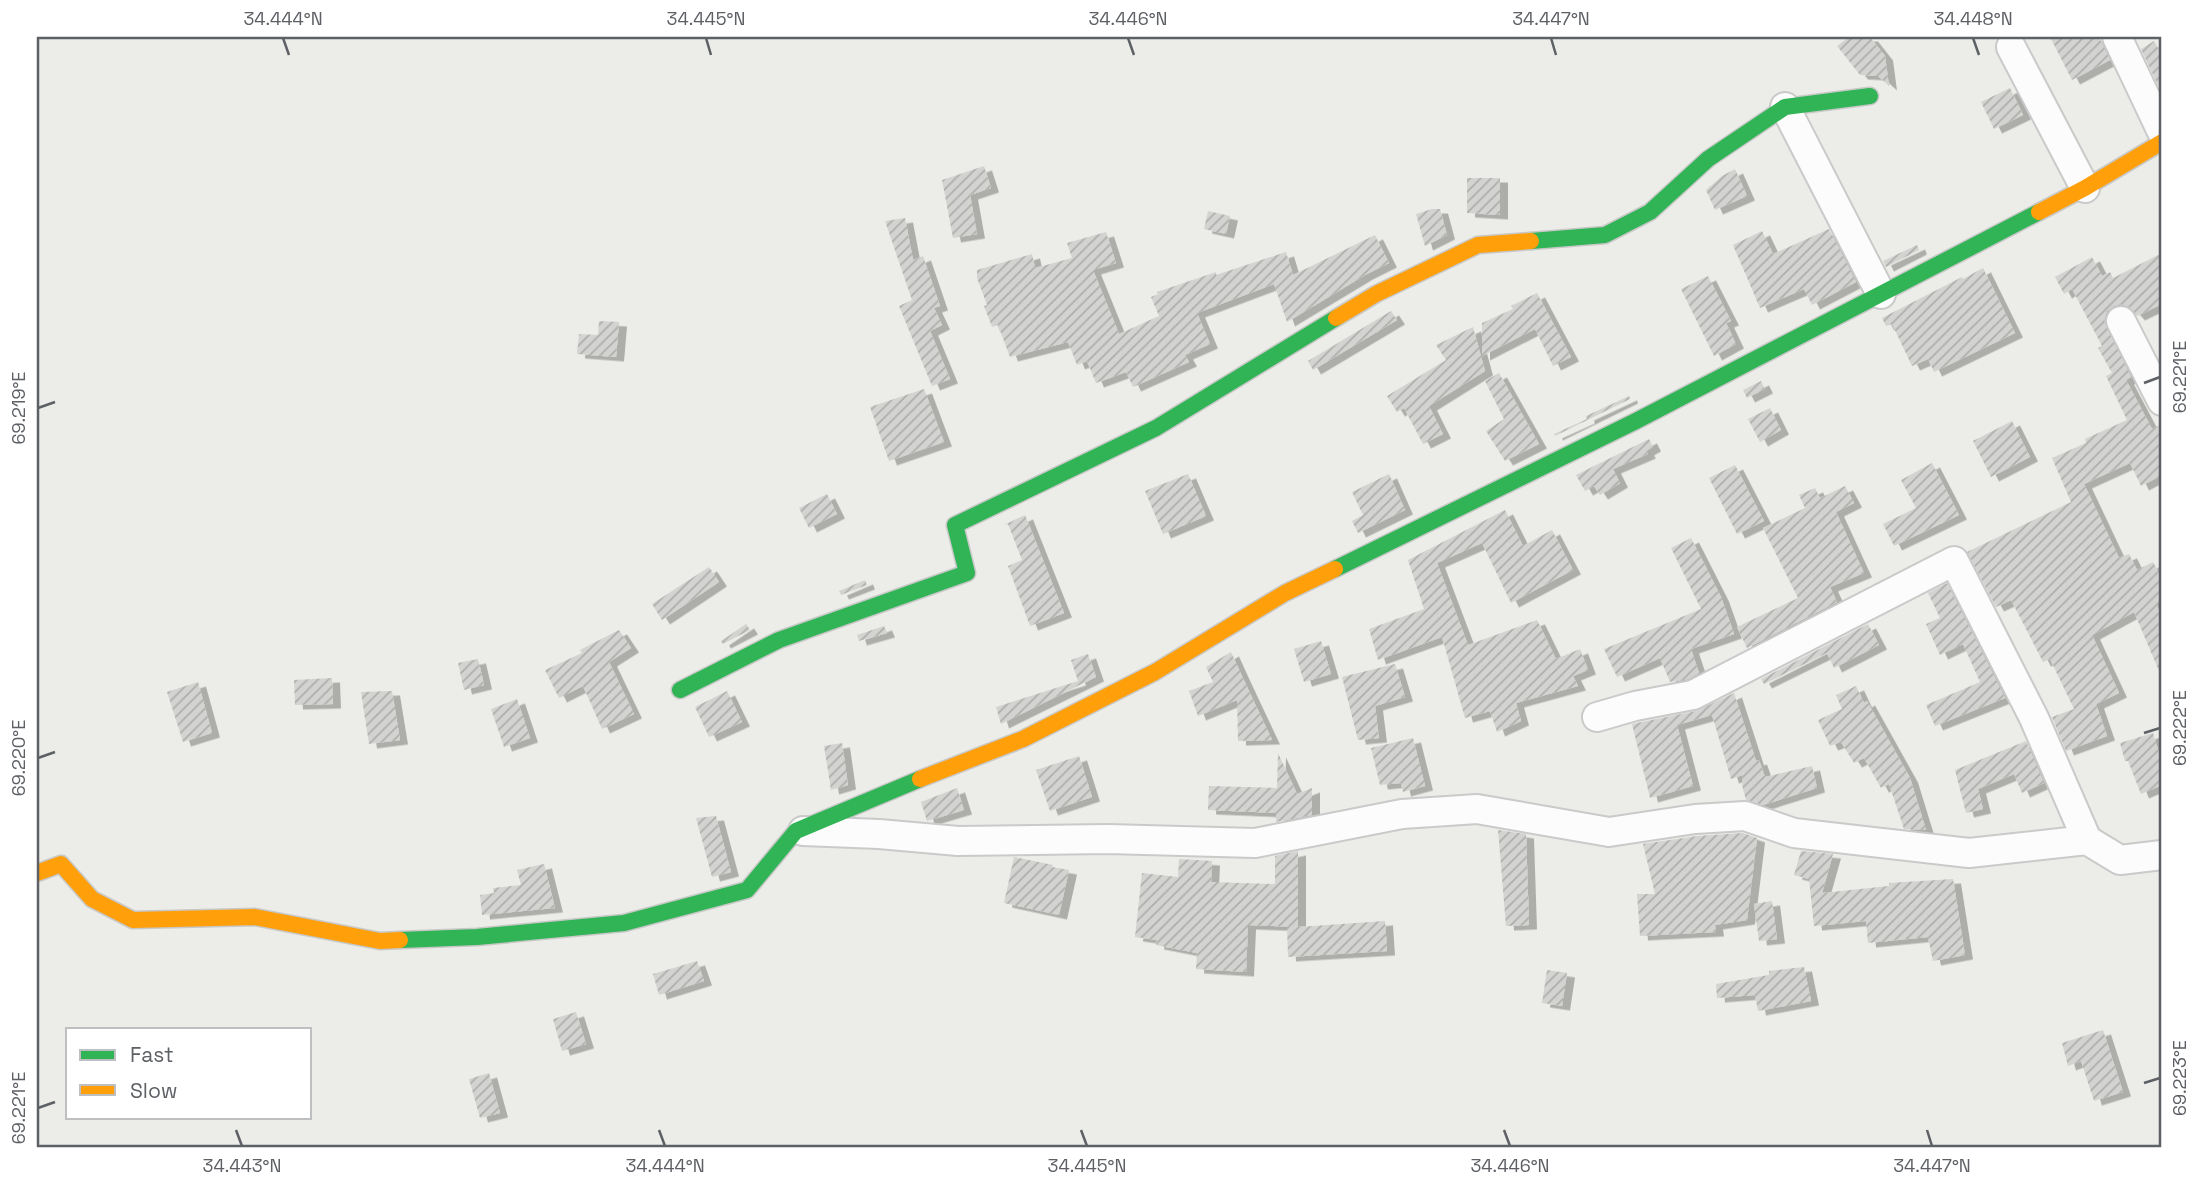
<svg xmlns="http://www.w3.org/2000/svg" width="2199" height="1185" font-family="'Space Grotesk',sans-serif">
  <defs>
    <pattern id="building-hatch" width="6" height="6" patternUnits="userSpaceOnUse" patternTransform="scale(1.75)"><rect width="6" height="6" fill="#d3d3d1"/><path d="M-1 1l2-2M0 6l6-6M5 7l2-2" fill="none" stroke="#aeafad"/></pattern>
    <filter id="shadow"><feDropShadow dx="8" dy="4.5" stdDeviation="0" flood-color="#0004"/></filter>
  </defs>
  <rect width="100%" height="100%" fill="#ecece8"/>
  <path fill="url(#building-hatch)" filter="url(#shadow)" d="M1849,37H1870L1885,56L1889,86L1878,76L1860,75L1837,46Z
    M2050,37H2099L2110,60L2072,80Z
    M2154,41L2162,55V94L2141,49Z
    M2010,88L2023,115L1994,129L1981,102Z
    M984,166L991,188L970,195L977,234L953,238L942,180Z
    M1735,169L1747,196L1715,210L1706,190L1722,176Z
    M1467,178H1500V215L1467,213Z
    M1432,209H1440L1447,235L1425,246L1416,214Z
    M1208,211L1230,216L1226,234L1204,229Z
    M905,218L913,260L923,256L940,306L934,308L942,325L930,331L950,379L932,386L899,306L912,300L885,221Z
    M1829,229L1856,282L1812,305L1804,289L1760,308L1733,245L1762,231L1773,254Z
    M1106,232L1116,263L1093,270L1119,334L1159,316L1151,297L1158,294L1157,292L1216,272V275L1286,252L1293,275L1375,235L1389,263L1365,275L1287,322L1274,284L1197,313L1210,344L1185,355L1189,362L1133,387L1126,372L1096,383L1087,361L1077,365L1068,342L1010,357L998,325L992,327L984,306L987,305L977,278V270L1032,254L1035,268L1072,258L1067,243Z
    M1917,245L1919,250L1886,267L1883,261Z
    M2162,253V304L2137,316L2129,307L2121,304L2114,306L2107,311L2104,321L2131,377L2126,380L2152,429L2162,424V475L2141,486L2130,463L2084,484L2119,558L2129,554L2137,570L2153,562L2162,578V600L2156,603L2162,618V678L2134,612L2092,635L2119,693L2096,704L2107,736L2066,751L2052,717L2074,709L2050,659L2043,662L2011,600L1996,607L1967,552L2071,502L2052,458L2086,443L2085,439L2127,420L2106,376L2112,373L2098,348L2102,346L2072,289L2064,294L2055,277L2092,257L2102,276L2110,272L2113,278Z
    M1983,268L2015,333L1934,372L1928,359L1912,366L1892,324L1886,326L1882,318L1962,277L1963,279Z
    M1708,276L1731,321L1726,323L1736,344L1714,356L1681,289Z
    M1537,293L1571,357L1553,366L1535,329L1482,356V323L1513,309L1511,306Z
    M1391,311L1397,320L1313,370L1308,361Z
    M599,321L619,322L616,357L577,354L579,334L598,335Z
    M1473,327L1485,371L1429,406L1443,434L1423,444L1404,408L1397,412L1387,396L1446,360L1436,345Z
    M1499,373L1539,444L1505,461L1486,431L1504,419L1485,381Z
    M1761,381L1765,389L1747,398L1743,390Z
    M924,389L944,442L889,461L870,407Z
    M1629,396L1630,399L1626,401L1555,436L1554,434L1587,419L1586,416Z
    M1770,408L1781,430L1760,442L1748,419Z
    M2012,421L2030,457L1991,477L1973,441Z
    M1649,439L1653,447L1646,451L1648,454L1613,469L1620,483L1600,495L1594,486L1585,491L1576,475Z
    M1932,463L1959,515L1894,546L1883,524L1916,508L1901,480Z
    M1735,465L1764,521L1737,534L1709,478Z
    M1188,474L1206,516L1163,534L1145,491Z
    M1389,474L1405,510L1358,533L1352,521L1363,515L1352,492Z
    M1845,486L1854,503L1836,512L1864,573L1830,587L1837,602L1747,648L1737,627L1798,598L1763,528L1805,508L1799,495L1815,488L1820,498Z
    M827,494L837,514L809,528L799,508Z
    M1505,510L1523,546L1552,530L1573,570L1511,603L1482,543L1437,563L1468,645L1537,620L1556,659L1580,649L1588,670L1573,676L1578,686L1516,703L1521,721L1497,732L1490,711L1465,718L1442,637L1378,660L1369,629L1424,609L1408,560Z
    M1025,515L1064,613L1030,626L1008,566L1022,560L1008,524L1002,526Z
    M1691,538L1721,597L1734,634L1691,649L1699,673L1688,679L1670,682L1660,658L1617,677L1604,649L1701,609L1671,548Z
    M709,567L719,582L662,620L652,604Z
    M865,580L867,585L841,595L839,591Z
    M1947,583L2005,698L1935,726L1926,705L1980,682L1963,644L1940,655L1926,624L1940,618L1928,593Z
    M746,624L750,630L723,644L721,641Z
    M1868,624L1879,645L1834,668L1827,653L1764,684L1761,679Z
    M884,626L887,633L859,641L857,635Z
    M619,630L631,648L609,662L634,714L602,729L583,686L559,698L545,670L582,653L580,650Z
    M1321,641L1331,674L1304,682L1294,649Z
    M1231,652L1241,674L1272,740L1238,741L1237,700L1198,716L1189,691L1213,682L1206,667Z
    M1088,654L1096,677L1001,724L996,707L1078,681L1071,660Z
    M478,659L484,685L464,690L458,663Z
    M1395,664L1405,697L1375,706L1379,738L1358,740L1342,677Z
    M332,678L333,704L295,705L294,680Z
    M198,682L212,733L183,742L167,692Z
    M1856,686L1864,703L1867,701L1910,778L1926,830L1904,829L1889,784L1881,788L1864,758L1854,763L1841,742L1830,746L1818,720L1842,709L1836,695Z
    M392,691L400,740L369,744L361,692Z
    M727,691L742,722L709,737L695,707Z
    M1734,693L1756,761L1759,760L1765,777L1812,766L1817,788L1763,805L1746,800L1742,785L1743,775L1731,779L1712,715L1677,725L1693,786L1650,798L1632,724L1696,711Z
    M517,699L530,738L504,747L491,709Z
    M2153,733L2162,763V785L2141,794L2128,761H2125L2120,743Z
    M1413,738L1425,786L1403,792L1401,783L1380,785L1371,748Z
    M2026,741L2044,783L2022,793L2014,774L1978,789L1983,809L1966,813L1955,770Z
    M842,743L848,785L831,790L824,746Z
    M1278,753L1297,794L1312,788V815L1276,822V813L1208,810L1209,786L1277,788Z
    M1079,756L1092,797L1050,811L1036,770Z
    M957,788L964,810L927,821L921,802Z
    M716,816L731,872L712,877L696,818Z
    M1498,830L1526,834L1529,925L1506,926Z
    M1743,833L1757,838L1747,920L1715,925L1716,932L1640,936L1637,894H1655L1643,844L1697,836Z
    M1298,851V927L1385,921L1387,951L1288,957L1287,927H1297L1248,925L1246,972L1196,969L1197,953L1156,945L1157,940L1135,937L1142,873L1178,877L1179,859L1212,861L1211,882L1275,884V856Z
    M1801,851L1833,854L1822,893L1889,886V883L1953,879L1965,955L1933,961L1928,937L1868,943L1866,921L1814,926L1809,879L1794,875Z
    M1014,857L1053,865L1052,867L1069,870L1059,915L1004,903Z
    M544,864L555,908L482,915L480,895L494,893L493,888L521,885L517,870Z
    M1772,901L1777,939L1759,941L1754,904Z
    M697,961L704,981L659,995L653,974Z
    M1804,967L1811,1001L1758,1011L1755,995L1717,998L1716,984L1769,975V971Z
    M1547,970L1567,973L1562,1006L1542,1003Z
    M576,1012L586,1044L562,1051L553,1019Z
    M2103,1030L2123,1092L2094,1101L2081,1061L2068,1066L2062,1043Z
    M489,1073L500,1113L480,1118L469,1079Z"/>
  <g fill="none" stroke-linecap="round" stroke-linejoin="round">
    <g stroke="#c9cac9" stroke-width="32">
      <path id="street" d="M2117,37L2162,132
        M2011,47L2085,188
        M1785,107L1881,294
        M2121,321L2162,401
        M1597,717L1635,706L1693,695L1954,561L2034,718L2087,840
        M803,831L879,834L958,841L1108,839L1255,843L1402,814L1477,809L1609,832L1695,819L1745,816L1794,833L1969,853L2087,840L2120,860L2162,855"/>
    </g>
    <g stroke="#c8c8c8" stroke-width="19">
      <path id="fast" d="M1531,241L1605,235L1650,212L1708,159L1785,107L1870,96
        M1335,569L1636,421L2039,212
        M680,690L779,640L967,573L955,525L1156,428L1336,318
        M400,940L477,937L624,923L747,890L796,831L920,779"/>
    </g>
    <g stroke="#c8c8c8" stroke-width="19">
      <path id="slow" d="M2039,212L2085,188L2162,142
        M1336,318L1376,294L1478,245L1531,241
        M920,779L1023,739L1155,672L1285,593L1335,569
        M37,873L61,864L92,899L133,920L255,917L380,941L400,940"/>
    </g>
    <use href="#street" stroke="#fcfcfc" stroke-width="28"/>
    <use href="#fast" stroke="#30b455" stroke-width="16"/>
    <use href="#slow" stroke="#ff9f0a" stroke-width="16"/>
  </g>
  <path fill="none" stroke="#5d6065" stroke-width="2.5" d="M283,38L289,55M706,38L711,55M1128,38L1134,55M1551,38L1556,55M1973,38L1979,55M2144,383L2160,377M38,408L55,402M2144,733L2160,728M38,758L55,752M2144,1083L2160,1078M38,1108L55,1102M236,1130L242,1146M659,1130L665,1146M1081,1130L1087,1146M1504,1130L1510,1146M1927,1130L1932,1146"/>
  <rect width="2199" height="1185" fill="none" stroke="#ffffff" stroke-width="77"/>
  <rect x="66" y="1028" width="245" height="91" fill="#ffffff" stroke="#bebfc1" stroke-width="2"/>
  <rect x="80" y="1050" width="35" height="10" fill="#30b455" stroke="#bebfc1" stroke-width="2"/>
  <text x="130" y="1062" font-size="21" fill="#5d6065">Fast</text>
  <rect x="80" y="1085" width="35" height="10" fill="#ff9f0a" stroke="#bebfc1" stroke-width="2"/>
  <text x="130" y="1098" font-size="21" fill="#5d6065">Slow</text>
  <rect x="38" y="38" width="2122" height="1108" fill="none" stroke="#5d6065" stroke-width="2.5"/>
  <g font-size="18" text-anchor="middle" fill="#5d6065">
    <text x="283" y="25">34.444°N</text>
    <text x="706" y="25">34.445°N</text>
    <text x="1128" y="25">34.446°N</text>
    <text x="1551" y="25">34.447°N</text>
    <text x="1973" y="25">34.448°N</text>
    <text transform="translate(2180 377) rotate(-90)" y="6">69.221°E</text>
    <text transform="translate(19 408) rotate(-90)" y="6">69.219°E</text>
    <text transform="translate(2180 728) rotate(-90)" y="6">69.222°E</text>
    <text transform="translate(19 758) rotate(-90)" y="6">69.220°E</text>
    <text transform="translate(2180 1078) rotate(-90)" y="6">69.223°E</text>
    <text transform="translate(19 1108) rotate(-90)" y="6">69.221°E</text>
    <text x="242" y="1172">34.443°N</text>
    <text x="665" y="1172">34.444°N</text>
    <text x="1087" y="1172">34.445°N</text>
    <text x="1510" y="1172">34.446°N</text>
    <text x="1932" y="1172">34.447°N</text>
  </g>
</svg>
